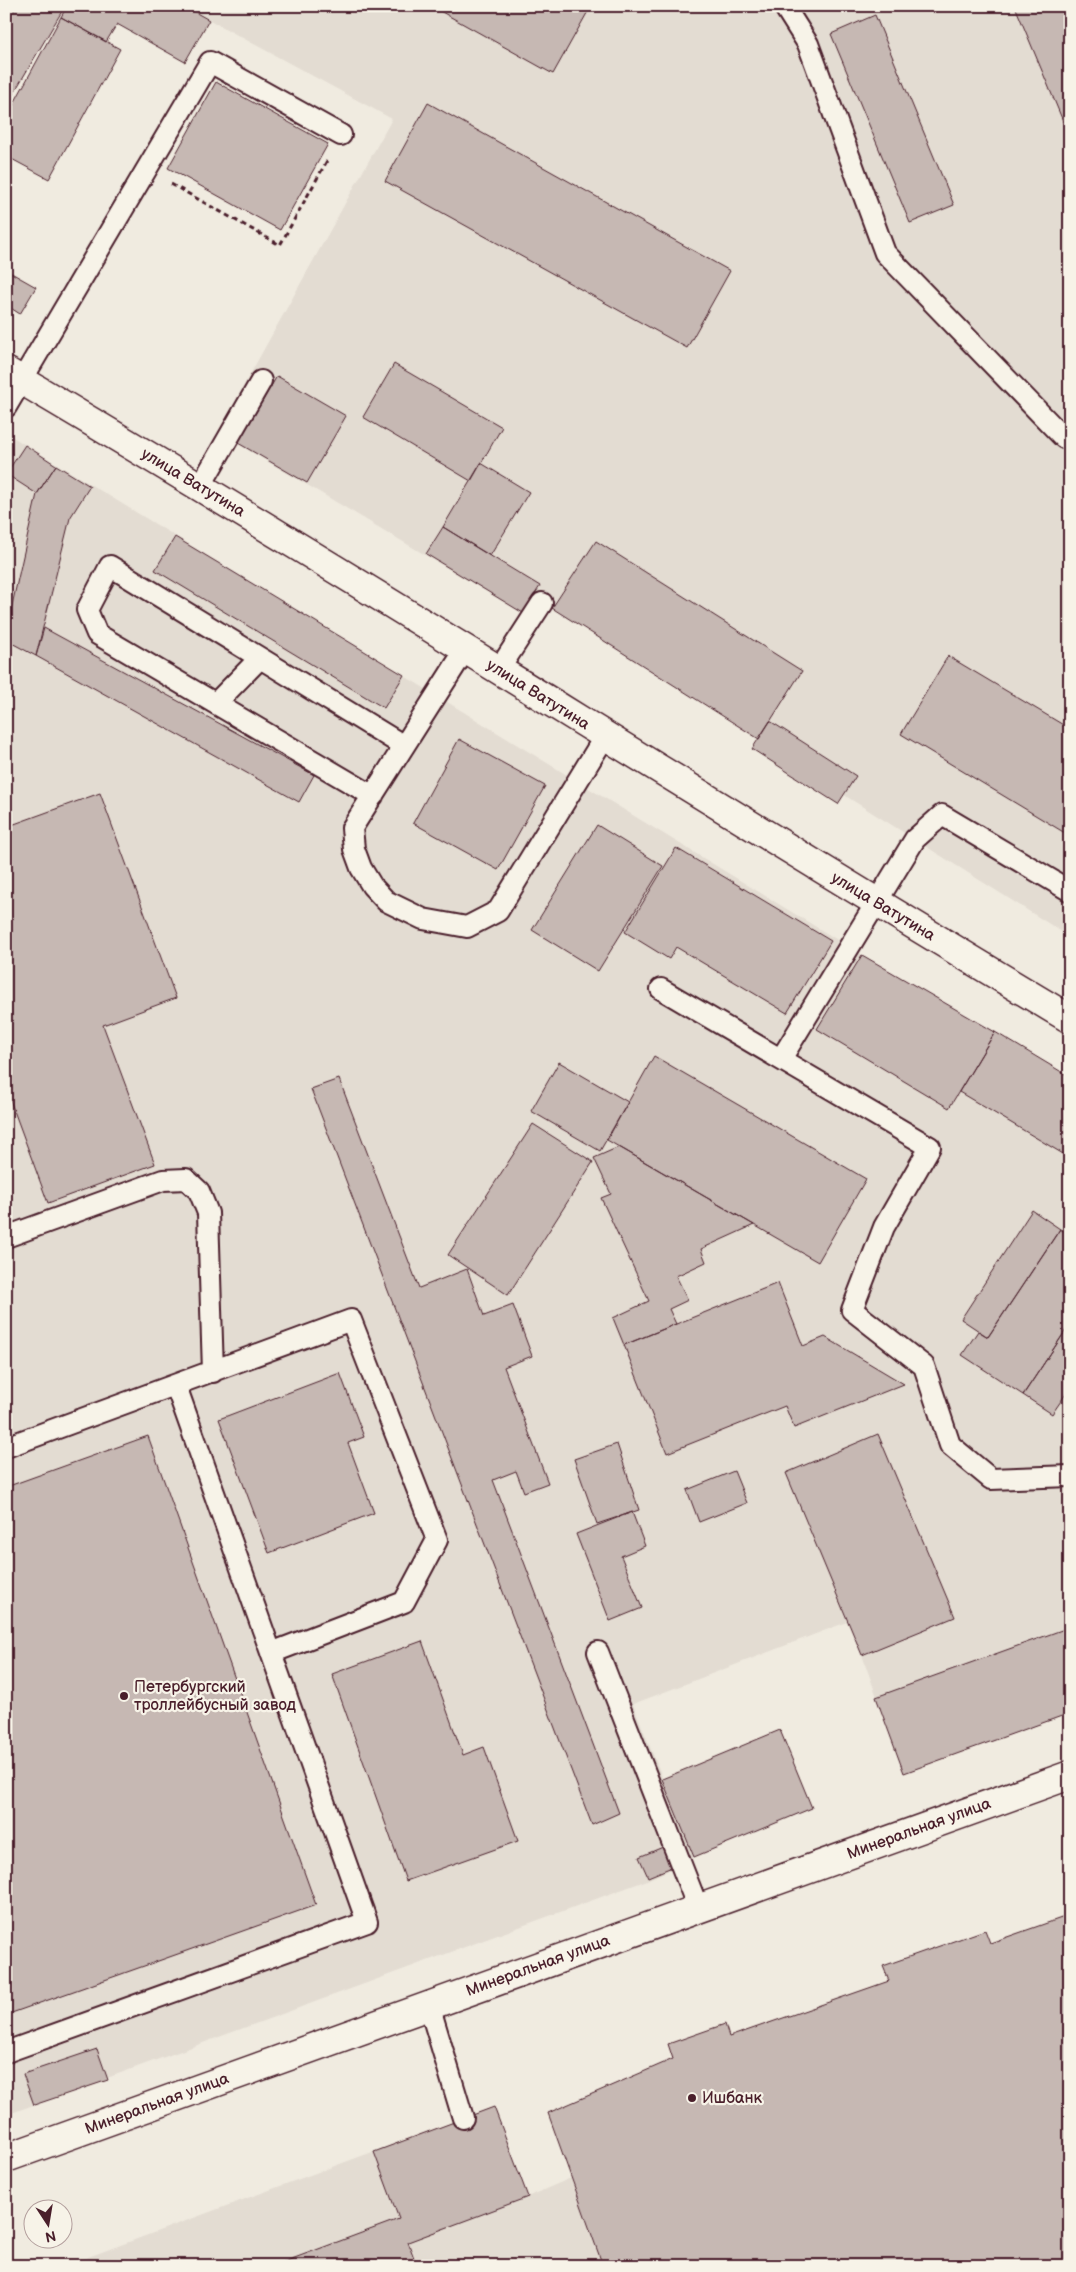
<svg xmlns="http://www.w3.org/2000/svg" width="1076" height="2272" font-family="'Balsamiq Sans',sans-serif">
  <rect width="100%" height="100%" fill="#f0ebe0"/>
  <filter id="ink" filterUnits="userSpaceOnUse"><feTurbulence type="fractalNoise" baseFrequency=".02" numOctaves="2"/><feDisplacementMap in="SourceGraphic" scale="10" xChannelSelector="R" yChannelSelector="G"/><feConvolveMatrix kernelMatrix="1 2 1 2 8 2 1 2 1" color-interpolation-filters="sRGB"/></filter>
  <g filter="url(#ink)">
    <path fill="#e3dcd2" d="M184,6H1070V937L844,795L838,804L752,749L759,739L552,608L533,597L523,613L218,432L392,119Z
      M6,433L849,947L1070,1077V1713L904,1773L862,1655L847,1622L633,1704L694,1857L689,1861L645,1881L6,2115Z
      M494,2107L527,2197L571,2178L603,2266H64Z"/>
    <path fill="#c6b8b3" stroke="#4a1f2b" d="M16,6H65L12,96L6,93V24Z
      M67,6H184L209,20L185,62L117,24L106,42L61,17Z
      M431,6H591L553,74Z
      M1015,6H1070V138Z
      M875,15L954,205L910,223L831,34Z
      M61,17L120,49L49,179L6,156V118Z
      M216,82L328,144L280,230L168,168Z
      M428,103L730,271L687,348L385,181Z
      M6,270L36,287L20,314L6,305Z
      M394,364L502,427L471,481L363,417Z
      M277,376L346,416L307,483L238,443Z
      M25,445L56,465L37,494L6,474Z
      M481,463L529,492L490,556L443,527Z
      M56,465L90,486L70,518L36,656L6,640V632L37,494Z
      M443,527L540,586L523,613L426,554Z
      M175,537L404,675L384,708L155,570Z
      M596,541L802,671L759,739L552,608Z
      M44,628L314,775L299,802L36,656Z
      M948,656L1070,729V836L901,734Z
      M770,721L856,776L838,804L752,749Z
      M459,739L545,786L498,870L413,823Z
      M100,793L176,998L103,1025L155,1164L48,1203L6,1089V827Z
      M597,825L663,866L598,971L532,930Z
      M676,848L831,941L787,1013L676,947L669,959L625,932Z
      M862,955L995,1032L949,1108L817,1029Z
      M995,1032L1070,1077V1158L959,1092Z
      M654,1056L866,1179L818,1262L607,1140Z
      M559,1062L628,1102L600,1151L531,1111Z
      M339,1079L419,1288L467,1269L484,1316L513,1305L532,1356L504,1367L548,1483L524,1492L516,1471L493,1480L619,1813L592,1825L311,1089Z
      M533,1124L593,1162L508,1295L448,1255Z
      M619,1147L754,1225L701,1249L706,1262L676,1276L688,1300L669,1309L676,1324L624,1345L613,1318L649,1301L601,1198L611,1194L594,1158Z
      M1032,1210L1060,1229L988,1337L961,1319Z
      M1060,1229L1070,1235V1324L1023,1395L962,1355L978,1331L988,1337Z
      M778,1283L803,1346L825,1337L904,1384L794,1428L785,1406L667,1453L624,1345Z
      M1070,1324V1388L1052,1414L1023,1395Z
      M340,1373L364,1437L348,1443L374,1513L269,1553L219,1419Z
      M878,1434L955,1617L862,1655L786,1473Z
      M148,1436L316,1905L6,2015V1487Z
      M617,1444L639,1510L597,1524L574,1459Z
      M734,1471L747,1503L699,1522L687,1490Z
      M632,1512L645,1546L621,1556L642,1608L610,1621L576,1534Z
      M1070,1627V1713L904,1773L876,1697Z
      M422,1641L463,1755L484,1747L518,1841L406,1881L332,1674Z
      M780,1730L812,1808L694,1857L662,1779Z
      M663,1847L672,1867L648,1877L639,1857Z
      M1070,1915V2266H603L548,2113L673,2059L668,2044L725,2024L729,2037L889,1981L883,1966L985,1930L990,1943Z
      M97,2049L108,2080L34,2105L23,2074Z
      M494,2107L528,2197L408,2242L417,2266H273L399,2219L374,2152Z"/>
    <g fill="none" stroke-linecap="round" stroke-linejoin="round">
      <g stroke="#4a1f2b" stroke-width="24">
        <path id="lane" d="M784,6L808,44L885,253L1064,438
          M6,407L210,62L341,135
          M200,487L261,381
          M465,650L352,828L354,849L361,868L372,886L386,901L423,919L467,927L498,911L605,736
          M498,671L542,603
          M216,703L260,658
          M373,796L97,634L87,610L110,566L404,746
          M661,989L930,1147L884,1227L852,1310L924,1366L950,1445L991,1479L1070,1476
          M781,1059L915,839L942,815L1070,891
          M6,1237L163,1180L186,1179L199,1191L208,1213L213,1372
          M6,1447L351,1320L437,1540L404,1602L271,1653
          M598,1652L698,1908
          M429,2005L463,2118
          M6,2052L367,1922L176,1386"/>
      </g>
      <g stroke="#4a1f2b" stroke-width="31">
        <path id="street" d="M6,371C364,582 713,806 1070,1019"/>
      </g>
      <g stroke="#4a1f2b" stroke-width="31">
        <path id="secondary" d="M6,2158L1070,1775"/>
      </g>
      <path stroke="#4a1f2b" stroke-width="3" stroke-dasharray="5 4" stroke-linecap="butt" d="M171,184L280,245L328,159"/>
      <use href="#lane" stroke="#f7f3e8" stroke-width="20"/>
      <use href="#street" stroke="#f7f3e8" stroke-width="28"/>
      <use href="#secondary" stroke="#f7f3e8" stroke-width="28"/>
    </g>
  </g>
  <g fill="#4a1f2b" stroke="#f7f3e8" stroke-width="2">
    <circle cx="124" cy="1696" r="5"/>
    <circle cx="692" cy="2098" r="5"/>
  </g>
  <g text-anchor="middle" dominant-baseline="central" stroke-width="4.5" stroke-linejoin="round" paint-order="stroke">
    <g font-size="16" fill="#4a1f2b" stroke="#f7f3e8">
      <text transform="translate(193 483) rotate(31)">улица Ватутина</text>
      <text transform="translate(538 695) rotate(32)">улица Ватутина</text>
      <text transform="translate(883 907) rotate(31)">улица Ватутина</text>
      <text transform="translate(919 1829) rotate(-20)">Минеральная улица</text>
      <text transform="translate(538 1966) rotate(-20)">Минеральная улица</text>
      <text transform="translate(157 2104) rotate(-20)">Минеральная улица</text>
    </g>
    <g font-size="16" fill="#4a1f2b" stroke="#f7f3e8" text-anchor="start">
      <text x="134" y="1687">Петербургский<tspan x="134" dy="18">троллейбусный завод</tspan></text>
      <text x="702" y="2098">Ишбанк</text>
    </g>
  </g>
  <rect width="1076" height="2272" fill="none" stroke="#f7f3e8" stroke-width="25"/>
  <rect x="12" y="12" width="1051" height="2247" fill="none" stroke="#4a1f2b" stroke-width="2" filter="url(#ink)"/>
  <g transform="translate(48 2224) rotate(168)"><circle r="24" fill="#f7f3e8" stroke="#b29e9c"/>
  <path d="M0-4L9 19L0 12L-9 19Z" fill="#4a1f2b"/>
  <text y="-8" font-size="14" font-weight="bold" text-anchor="middle" fill="#4a1f2b">N</text>
  </g>
</svg>
